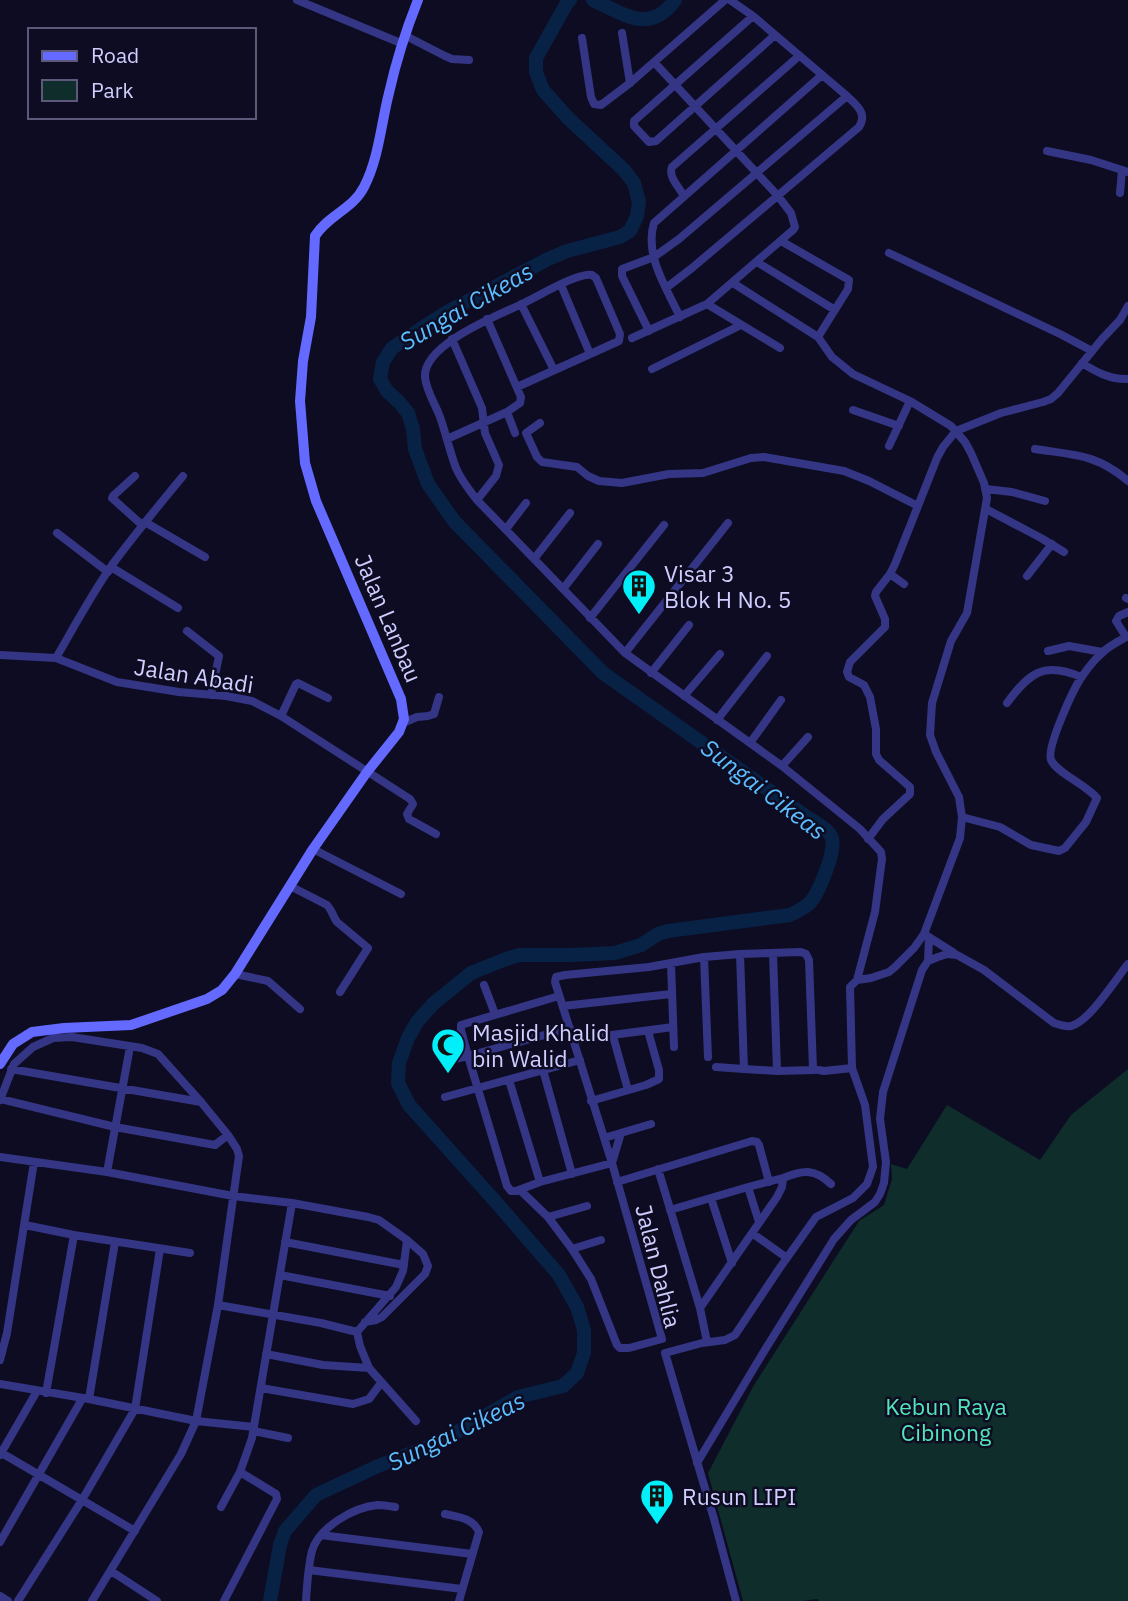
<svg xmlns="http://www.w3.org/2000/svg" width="1128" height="1601" font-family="'IBM Plex Sans',sans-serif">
  <rect width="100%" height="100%" fill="#0e0c22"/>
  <path fill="#0f2d2a" d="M1128,1069V1601H819L817,1599L803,1601H743L708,1473L754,1385L859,1221L884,1205L892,1179L891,1164L907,1169L947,1105L1040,1160L1071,1115Z"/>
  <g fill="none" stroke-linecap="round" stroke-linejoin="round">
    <path stroke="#082245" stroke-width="14" d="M593,0C624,14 650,35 675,0
      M270,1601L280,1545L285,1531L316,1495L378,1466L438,1443L518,1397L563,1386L577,1373L584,1353V1330L577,1307L559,1275L495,1201L409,1105L398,1083L399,1063L408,1038L417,1022L433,1004L471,973L506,959L519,955H571L615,953L641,945L658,934L668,931L790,915C799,910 808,907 813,899C820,888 838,847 831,836C826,827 812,821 804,815L603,673L454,521L428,484L415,449L413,429L408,413L399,402L387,391L380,379L383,362L392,348L422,328L449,311L548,259L567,251L620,237L630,231L637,216L639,202L634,183L624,170L568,118L543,90L536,72V58L568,1L570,0"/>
    <path stroke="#343685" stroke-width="8" d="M297,0L403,44
      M753,16L634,121V126L649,142L656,141L775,35
      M622,33L630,83
      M406,36L445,56L452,59L469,60
      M582,38L591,97L594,104L601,105L630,83L725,0
      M1047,151L1091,160L1128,172
      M1120,193L1122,170
      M684,196C679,187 668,177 672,167L799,56
      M781,241L849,280L848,289L818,337
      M889,253L1062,335L1092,351
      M757,262L835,310
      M733,283L818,337L832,357L853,374L910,401L951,426L965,442L971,453L984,483L987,498L967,613L951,641L932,703L930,735L936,752L959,797L962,817L960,838L924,934L914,948L895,967L889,972L871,978L857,980L850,987L852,1068L865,1105L873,1167L867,1184L853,1198L816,1217L779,1269L735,1335L725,1340L702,1343L665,1353L714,1519L736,1601
      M561,285L590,354
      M666,288L692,268L859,127C868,113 856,105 847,96L753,16L730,0
      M521,304L554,370
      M707,304L780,348
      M680,317C667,289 644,255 654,223L822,75
      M649,331L622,276V269L654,257L679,239L847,96
      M632,338L707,304L793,230L795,227L791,213L778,196L654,62
      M452,339L482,408L485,433L499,465L496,476L477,500
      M1082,363C1096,372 1111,380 1128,379
      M652,369L741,325
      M517,387L619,341L620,334L596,278L592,275C578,272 539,296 524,303C499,315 423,344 425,377C426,391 436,405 440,417C446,434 450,452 456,468C461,480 469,490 477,500L625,653L782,766L860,829L881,852L882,859L875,912L857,980
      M853,410L899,426
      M507,412L515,433
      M540,423L526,433L537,457L542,462L577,467L588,476L599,481L622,483L669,474L703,473L751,458L764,457L844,471L869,481L918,506
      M447,439L507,412L520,403L521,397L487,319
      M889,446L910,401
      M1035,449C1074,455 1097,454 1128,481
      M135,476L113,496L112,498L142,525
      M986,489L1012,492L1045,501
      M986,509L1041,538L1064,552
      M145,522L205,557
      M506,529L526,503
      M57,533L108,572
      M534,559L570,513
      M111,567L178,608
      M890,574L904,584
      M1027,576L1052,544
      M563,589L598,544
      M1126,598L1128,599
      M590,618L664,525
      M187,631L219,656L211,695
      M1126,637L1116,621L1119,616L1128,612
      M1048,651L1069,646L1102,652
      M625,653L728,523
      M0,655L56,658L117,682L179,692L226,696L252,701L281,716L410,799L413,804L407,814L409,819L436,834
      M56,658C74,627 91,595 112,565C135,534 159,505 183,476
      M651,673L689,625
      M684,696L720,654
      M1007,703C1029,673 1044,661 1081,677
      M281,716L296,684L298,683L328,698
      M717,720L767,656
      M403,723L417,717L428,716L434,714L439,697
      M750,743L781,700
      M782,766L808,737
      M962,817L1000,827L1031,845L1059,851L1065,848L1086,822L1097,798C1085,784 1057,773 1051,760C1046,748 1074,687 1083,675C1088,668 1094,660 1101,654C1108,646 1119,641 1128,636
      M868,839L883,819L910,794V787L879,760L876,754V729L870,697L864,685L849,677L847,672L850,662L885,627V619L875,596L876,592L890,574L895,564L937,458L943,447L956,431L1001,413L1043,402L1051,399L1058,393L1102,339L1120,320L1128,306
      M313,849L401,894
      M290,886L327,905C332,910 333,917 337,922L368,948L340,992
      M924,934L954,953
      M773,953L777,1071
      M740,954L744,1069L777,1071L815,1070
      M704,957L708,1057
      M928,961L929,938
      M671,963L674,1047
      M235,974L268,981L300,1009
      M484,985L495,1014
      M559,996L461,1025V1030L468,1056L507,1186L511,1191H516L540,1182L612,1163L621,1133
      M563,1006L671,994
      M613,1036L628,1090
      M574,1040L673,1027
      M446,1061L468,1056L570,1028
      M716,1067L744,1069
      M11,1069L201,1102
      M543,1070L572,1174
      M509,1080L540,1182
      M445,1097L580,1060
      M0,1099L115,1127L215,1145L228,1135
      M0,1100L14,1064L33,1047L53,1038L72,1037L142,1048L158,1054L201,1102L228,1135L237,1149L239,1156L218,1305L196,1421L181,1454L92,1601
      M591,1101L646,1085L659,1079V1070L648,1031
      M604,1138L651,1124
      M0,1157L107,1172L233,1196L292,1203L368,1217L379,1220L407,1240L423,1254L428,1266L425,1274L382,1317L376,1320L365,1322
      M658,1169L700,1308L707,1342
      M107,1172L130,1047
      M783,1178C803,1170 814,1168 831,1184
      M617,1182L752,1141L757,1142L759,1145L769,1182
      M748,1187L759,1222
      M520,1190L548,1217L572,1249L591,1279L617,1345L620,1348H629L662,1339L612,1163L555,982L556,977L565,975L649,967L704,957L740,954L801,952L806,954L809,960L813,1069L824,1071L852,1068
      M711,1198L732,1263
      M670,1210L748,1187L783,1178L782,1187L777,1197L700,1308
      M548,1217L587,1206
      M25,1225L74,1235L190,1253
      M752,1233L787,1258
      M285,1242L404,1265
      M572,1249L601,1240
      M280,1275L390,1296
      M218,1305L321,1323L357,1332
      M357,1332L360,1346L369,1368L416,1421
      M357,1332L396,1287L403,1271L407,1240
      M266,1354L323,1365L369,1368
      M0,1360L7,1333L34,1162
      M0,1384L89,1399L196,1421L254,1427
      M261,1388L353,1404L369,1399L381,1383
      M46,1393L74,1235
      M89,1399L115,1242
      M253,1431L288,1438
      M0,1452L135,1531
      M0,1455L37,1391
      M697,1463L763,1353L834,1239L851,1220L875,1202L880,1194L884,1183L886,1162L880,1119L883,1092L922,970L928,961L938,957L947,954L957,955L984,970L1054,1023C1060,1025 1065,1027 1071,1026C1089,1022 1116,979 1128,964
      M221,1507L240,1472L252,1438L292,1203
      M445,1514C458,1517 473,1518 479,1532L459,1601
      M321,1535L472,1554
      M0,1542L82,1399
      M309,1570L462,1589
      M111,1571L157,1601
      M0,1596L8,1601
      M18,1601L82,1500L135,1409L160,1249
      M224,1601L277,1499L276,1494L240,1472
      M306,1601C307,1585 308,1567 312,1551C319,1527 354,1507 378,1505C383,1505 389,1506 395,1507"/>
    <path stroke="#646aff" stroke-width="10" d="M0,1064L13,1044L32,1032L64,1028L131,1025L207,999L222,990L235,974L313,849L367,772L399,732L404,719L401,699L316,501L305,463L300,401L303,361L311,317L315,236C328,215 353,209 364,187C379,158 381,124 389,93C396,62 406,30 418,0"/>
  </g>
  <defs>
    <g id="building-pin" transform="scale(1.75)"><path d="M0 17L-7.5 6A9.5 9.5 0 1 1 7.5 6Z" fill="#00eff8" stroke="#0e0c22"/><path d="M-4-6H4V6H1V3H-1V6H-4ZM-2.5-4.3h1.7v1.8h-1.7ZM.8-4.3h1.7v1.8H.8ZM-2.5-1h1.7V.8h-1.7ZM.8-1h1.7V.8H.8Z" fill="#111"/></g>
    <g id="mosque-pin" transform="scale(1.75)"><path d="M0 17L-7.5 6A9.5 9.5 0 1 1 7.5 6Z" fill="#00eff8" stroke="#0e0c22"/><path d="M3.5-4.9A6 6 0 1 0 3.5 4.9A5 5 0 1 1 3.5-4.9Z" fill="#111"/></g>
  </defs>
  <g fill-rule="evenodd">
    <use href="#building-pin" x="639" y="586"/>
    <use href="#mosque-pin" x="448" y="1045"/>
    <use href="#building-pin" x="657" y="1496"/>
  </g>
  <g text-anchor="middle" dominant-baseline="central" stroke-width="5" stroke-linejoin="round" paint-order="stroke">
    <g font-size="23" fill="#d0cdff" stroke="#0e0c22" text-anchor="start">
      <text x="664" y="573">Visar 3<tspan x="664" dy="26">Blok H No. 5</tspan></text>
      <text x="472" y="1032">Masjid Khalid<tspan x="472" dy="26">bin Walid</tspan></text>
      <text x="682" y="1496">Rusun LIPI</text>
    </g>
    <g font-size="23" fill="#d0cdff" stroke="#0e0c22">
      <text transform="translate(389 618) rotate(67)">Jalan Lanbau</text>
      <text transform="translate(194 675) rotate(9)">Jalan Abadi</text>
      <text transform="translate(659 1266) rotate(76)">Jalan Dahlia</text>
    </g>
    <g font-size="23" fill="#52e6b8" stroke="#0e0c22">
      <text x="946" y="1406">Kebun Raya<tspan x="946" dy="26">Cibinong</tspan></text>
    </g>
    <g font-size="24" font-style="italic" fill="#5bbeff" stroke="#0e0c22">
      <text transform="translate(466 306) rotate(-30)">Sungai Cikeas</text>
      <text transform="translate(764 789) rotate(37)">Sungai Cikeas</text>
      <text transform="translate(456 1431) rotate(-26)">Sungai Cikeas</text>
    </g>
  </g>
  <rect x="28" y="28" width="228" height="91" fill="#0e0c22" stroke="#5c597a" stroke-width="2"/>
  <rect x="42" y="51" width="35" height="10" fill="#646aff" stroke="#5c597a" stroke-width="2"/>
  <text x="91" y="63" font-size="21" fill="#d0cdff">Road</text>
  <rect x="42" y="80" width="35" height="21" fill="#0f2d2a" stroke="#5c597a" stroke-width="2"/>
  <text x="91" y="98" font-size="21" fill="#d0cdff">Park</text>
</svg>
